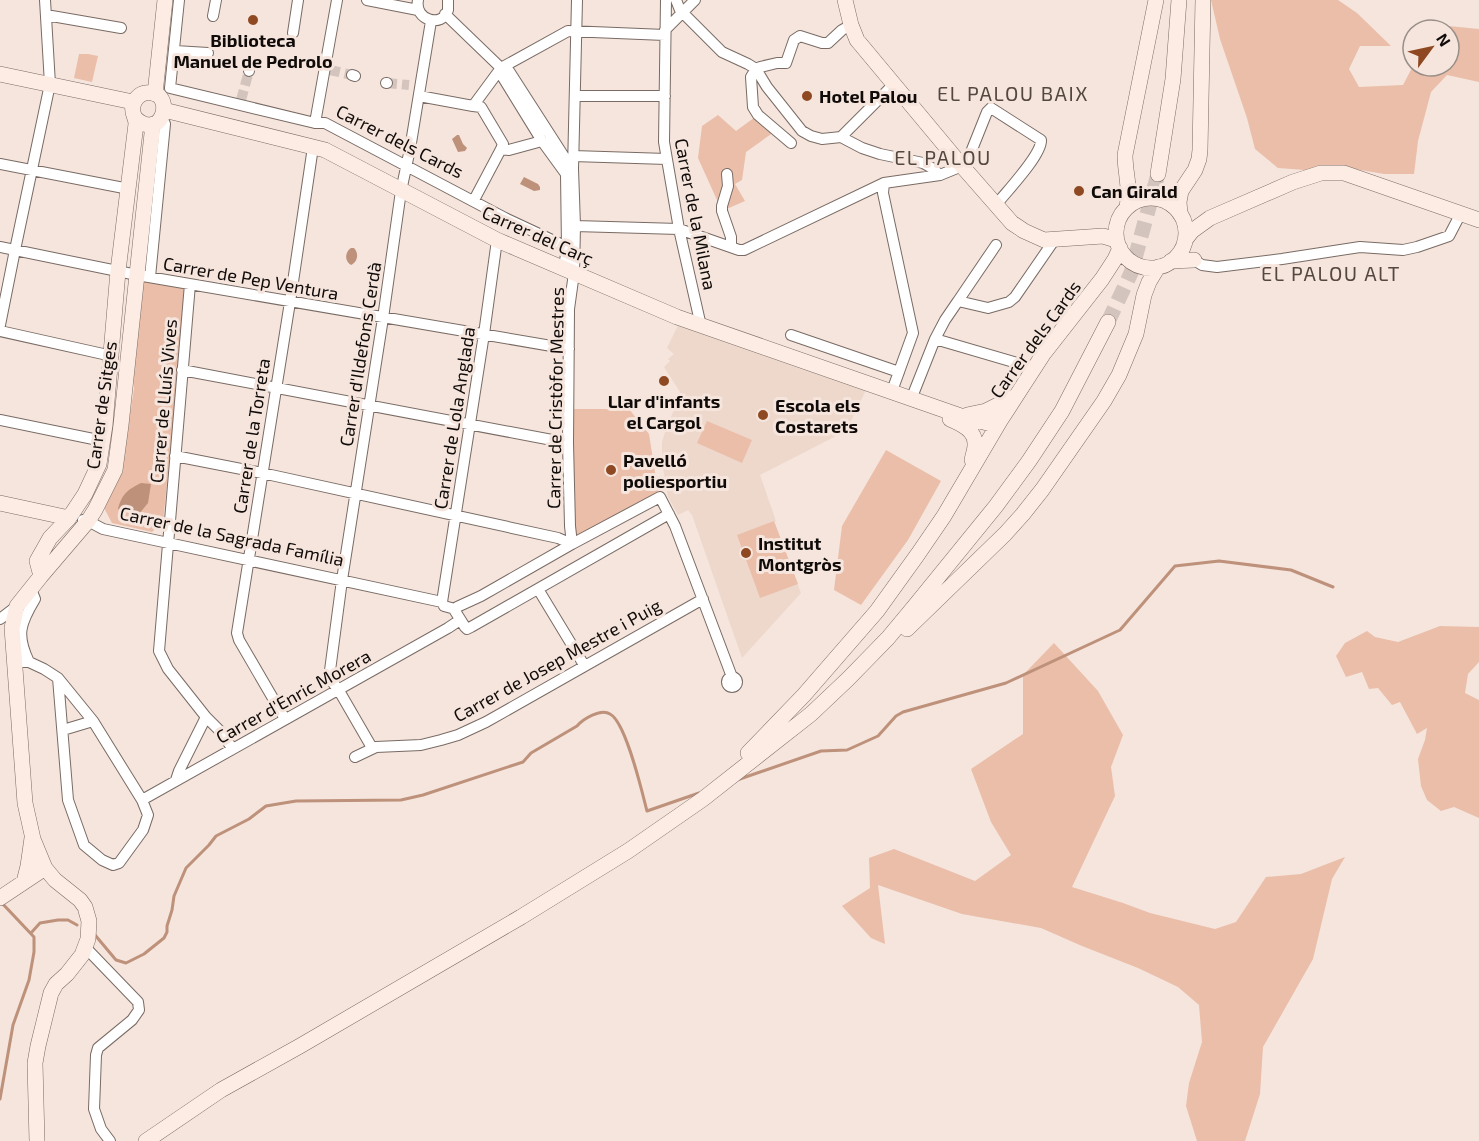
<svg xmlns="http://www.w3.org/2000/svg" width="1479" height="1141" font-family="'Exo 2',sans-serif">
  <rect width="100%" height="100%" fill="#f5e5dd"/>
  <path fill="#eed8cc" d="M681,319L869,384L846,431L760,475L776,521L774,522L801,593L742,658L692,515L688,510L678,515L668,497L666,486L662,462V442L667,426L676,405L675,403L680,392L664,367L670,361L668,359L674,354L667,348Z"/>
  <path fill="#eabea9" d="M1211,0H1338L1357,13L1391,46H1360L1349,69L1359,87L1403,85L1413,66H1449V30H1420L1438,25L1479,29V82L1447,75L1431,92L1418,141L1414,174H1384L1331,165L1305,170L1278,168L1255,149L1247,118L1220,39Z
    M79,54H88L98,56L92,82L74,78Z
    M718,115L736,131L758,115L774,132L746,152L742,180L735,184L745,201L722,211L698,158L702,126Z
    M141,278L187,286L163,522L152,532L112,523L103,506L125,434L131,408L134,389L132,361Z
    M568,409H629L649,434L659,498L572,544Z
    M707,421L752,440L742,463L697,443Z
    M886,450L941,481L908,540L861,605L834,590L842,526Z
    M774,521L798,584L760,598L737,535Z
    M1440,626L1479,627V662L1468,674L1465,693L1479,700V818L1454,807L1441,811L1427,800L1421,786L1418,759L1425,740L1427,728L1417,734L1400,702L1392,705L1378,688L1369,689L1362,672L1346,677L1336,656L1345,643L1367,631L1375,637L1398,642Z
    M1054,643L1098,691L1123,735L1111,767L1115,796L1072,887L1123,903L1150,913L1215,929L1236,922L1266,877L1301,874L1345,857L1332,879L1313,959L1263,1047L1260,1094L1245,1141H1197L1186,1106L1189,1083L1202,1042L1199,1005L1178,987L1138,968L1082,946L1041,928L962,914L878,885L885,944L871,938L842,906L870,888L869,858L894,849L975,881L1011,855L991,822L971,769L1023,734V675Z"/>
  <path fill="#be917b" d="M457,135H459L463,144L467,148L465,151L458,152L452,139Z
    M524,177L538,184L540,187V190L534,191L520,184Z
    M351,248H354C359,253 358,262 351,265C344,261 345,252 351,248Z
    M141,483L151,484L148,503L139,514L118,509C122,494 127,490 141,483Z"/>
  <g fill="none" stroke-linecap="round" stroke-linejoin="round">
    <path stroke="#be917b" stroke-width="3" d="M737,780L821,751L847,750L878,736L896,716L903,712L1006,683L1120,630L1175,566L1219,561L1291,570L1333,587
      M31,933L40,923L58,920H68L77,925
      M95,935L116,960L126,963L144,954L164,938L167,932V926L172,910L174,896L186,868L209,845L216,836L249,819L266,806L296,801L401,800L423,795L523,762L531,753L577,726C583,719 601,708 610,714C626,722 642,792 647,811L699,793
      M0,1099L13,1025L29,980L34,952V937L1,902"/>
    <path stroke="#d3c4bd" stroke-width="10" stroke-dasharray="10 5" stroke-linecap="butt" d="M330,70L352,75
      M387,83L409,85
      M241,100L249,71"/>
    <path stroke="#d3c4bd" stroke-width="15" stroke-dasharray="15 8" stroke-linecap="butt" d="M1108,322L1131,273L1158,174"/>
    <g stroke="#796b64" stroke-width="12">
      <path id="street" d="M179,0L170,88L315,123H325L505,218L567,247
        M367,0L418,10
        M418,0C414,21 443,28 448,10C448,9 448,1 448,0
        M666,0L664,142L679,229L701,326
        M676,0L680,10L722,52L748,64L756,69L767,87L802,131L811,136L822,139L841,137L862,148L880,154L923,163L932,168L940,175
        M445,14L501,68L509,71L572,169
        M46,15L121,28
        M213,16L216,0
        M665,30L695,0
        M293,33L298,0
        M175,51L208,53
        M501,68L502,76L542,141L566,174L567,247L564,268
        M249,71V70
        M352,75L355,76
        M386,83H387
        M419,96L473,106L501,68L568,31L665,35
        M575,96H665
        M473,106L481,107L503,144L501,149
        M315,123L337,0
        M841,137L894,84
        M791,143L758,115L753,107L751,77L756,69L760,67L777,63H786L794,40L800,36L822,43H828L842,30L851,25
        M573,156L667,159
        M0,164L129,189
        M727,174L728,186L722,206V211L731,237V247
        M884,183L883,193L913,333
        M474,200L501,149L509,150L542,141
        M575,226L679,229L739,250H744L884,183L940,175L962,166L969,157L987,112L991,108L1041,140C1042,155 1006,192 996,205
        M0,247L137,275L569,349
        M1194,260L1202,265L1217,267L1282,259L1360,247L1403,250L1417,247L1449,236L1461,213
        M150,277L165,124L162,118
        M190,284L159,651L168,669L206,717L221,732L232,748
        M958,301L996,245
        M0,325L15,250L50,84L45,0
        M0,331L112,356
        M791,335L899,372
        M935,339L1034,368
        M182,370L568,443
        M892,391L913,333
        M912,397L935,339L945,320L958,301L988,308L1009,302L1015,297L1055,239
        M0,420L103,441
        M175,456L262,473L558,538L572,544
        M669,514L471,627L467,629L465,627L455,611V609L457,607L481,596L572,544L660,497L675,526L732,677
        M83,520L88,521L103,529L145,538L442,602L444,606L455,609
        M572,544L570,526L568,443L569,309L574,273L575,226L573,169L577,0
        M538,589L584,665
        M442,602L484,334L497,240
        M0,619L17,606
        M13,662H29L44,669L58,678L93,721L142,800L148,815L143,830L119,863L113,865L102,860L84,845L68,800L58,678
        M29,662C16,635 20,624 35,599L31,589
        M727 682a5 5 0 1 1 10 0a5 5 0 1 1-10 0Z
        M285,719L239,640L237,633L290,302L313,147
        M63,730L93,721
        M373,747L371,746L338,689L329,678L342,580L383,318L401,191L410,149L431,21
        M355,757L376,747L421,745L441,740L458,735L486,722L703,599
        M176,780L179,771L206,717
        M142,800L448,628L460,620
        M85,947L138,1002L139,1010L132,1020L98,1048L96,1055L94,1109L101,1129L110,1141"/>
    </g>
    <g stroke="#796b64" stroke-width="16">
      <path id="secondary" d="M845,0L851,25L857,40L962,166L1012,223L1024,231L1044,240L1103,236L1116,240
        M0,74L133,102
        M155,94L165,0
        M164,110L325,150L497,240L677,317L961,416L991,424L1000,421
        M1158,174L1173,79L1179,0
        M1116 233a35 35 0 1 1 70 0a35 35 0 1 1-70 0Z
        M1127,207C1131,189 1125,173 1125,155L1156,0
        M1180,214L1179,202L1181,191L1195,170L1199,159L1200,150L1203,0
        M1185,240L1192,231L1210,218L1293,182L1321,173H1344L1479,220
        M1171,261L1194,260
        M967,415L986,411L1014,397
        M950,419C962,424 976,431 975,445C975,450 973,455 972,460
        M0,503L69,518
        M41,576L37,561L50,538L69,518L85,494L99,464L105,425L118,271L136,124C136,117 131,113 133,106C134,100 139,94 145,93C176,87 165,143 136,119
        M907,629L1005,534L1023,514L1042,490L1104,401L1119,375L1136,334L1144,295L1149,282L1158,267
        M748,753L804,695L877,611L918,554L944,516L1000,421L1044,353L1102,279L1115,259L1120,248
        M24,882L28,866L32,838
        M0,898L45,868
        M37,1141L35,1063L38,1046L51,993L56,984L67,974L82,955L88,939L89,921L85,907L80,900L55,880L45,868L33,839L25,803L12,628L17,606L41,576L88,521L95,510L115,470L121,425L153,124
        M146,1141L221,1090L300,1046L521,917L628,851L703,799L811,714L848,679L888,638L913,608L996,506L1029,461L1062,411L1108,322"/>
    </g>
    <use href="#street" stroke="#fff" stroke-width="10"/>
    <use href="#secondary" stroke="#fcece4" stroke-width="15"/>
  </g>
  <g fill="#8f4922" stroke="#f5e5dd" stroke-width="2">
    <circle cx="253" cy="20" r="6"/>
    <circle cx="807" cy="96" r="6"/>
    <circle cx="1079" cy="191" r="6"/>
    <circle cx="664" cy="381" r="6"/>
    <circle cx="763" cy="415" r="6"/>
    <circle cx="611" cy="470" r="6"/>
    <circle cx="746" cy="553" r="6"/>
  </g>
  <g text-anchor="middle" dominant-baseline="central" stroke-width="6" stroke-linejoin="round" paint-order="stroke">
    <g font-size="18" font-weight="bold" fill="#100b09" stroke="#f5e5dd" text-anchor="start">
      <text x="253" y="40" text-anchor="middle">Biblioteca<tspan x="253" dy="21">Manuel de Pedrolo</tspan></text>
      <text x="819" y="96">Hotel Palou</text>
      <text x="1091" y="191">Can Girald</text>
      <text x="664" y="401" text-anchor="middle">Llar d'infants<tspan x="664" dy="21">el Cargol</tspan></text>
      <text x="775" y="405">Escola els<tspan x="775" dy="21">Costarets</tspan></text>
      <text x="623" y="460">Pavelló<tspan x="623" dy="21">poliesportiu</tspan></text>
      <text x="758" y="543">Institut<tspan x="758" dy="21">Montgròs</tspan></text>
    </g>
    <g font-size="18" fill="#100b09" stroke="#f5e5dd">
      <text transform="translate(400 141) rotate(27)">Carrer dels Cards</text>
      <text transform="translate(696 214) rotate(79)">Carrer de la Milana</text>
      <text transform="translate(538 235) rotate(24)">Carrer del Carç</text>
      <text transform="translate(251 278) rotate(10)">Carrer de Pep Ventura</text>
      <text transform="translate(1035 339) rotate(-54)">Carrer dels Cards</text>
      <text transform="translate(360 354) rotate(-81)">Carrer d'Ildefons Cerdà</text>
      <text transform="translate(555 398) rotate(-89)">Carrer de Cristòfor Mestres</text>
      <text transform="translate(163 401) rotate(-85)">Carrer de Lluís Vives</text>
      <text transform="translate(101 405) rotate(-82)">Carrer de Sitges</text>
      <text transform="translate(454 418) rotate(-81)">Carrer de Lola Anglada</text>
      <text transform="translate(251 436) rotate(-81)">Carrer de la Torreta</text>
      <text transform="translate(232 536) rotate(12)">Carrer de la Sagrada Família</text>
      <text transform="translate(557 660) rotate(-29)">Carrer de Josep Mestre i Puig</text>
      <text transform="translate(293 696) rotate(-29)">Carrer d'Enric Morera</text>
    </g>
    <g font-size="20" letter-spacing="1.5" fill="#544740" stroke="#f5e5dd">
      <text x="1013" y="93">EL PALOU BAIX</text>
      <text x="943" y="157">EL PALOU</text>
      <text x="1331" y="273">EL PALOU ALT</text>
    </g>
  </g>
  <g transform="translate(1431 48) rotate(57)"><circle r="28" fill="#f5e5dd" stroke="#998e88" stroke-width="1.5"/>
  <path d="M0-4.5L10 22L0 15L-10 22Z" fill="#8f4922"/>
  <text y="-9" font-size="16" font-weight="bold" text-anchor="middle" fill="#100b09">N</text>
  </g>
</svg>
